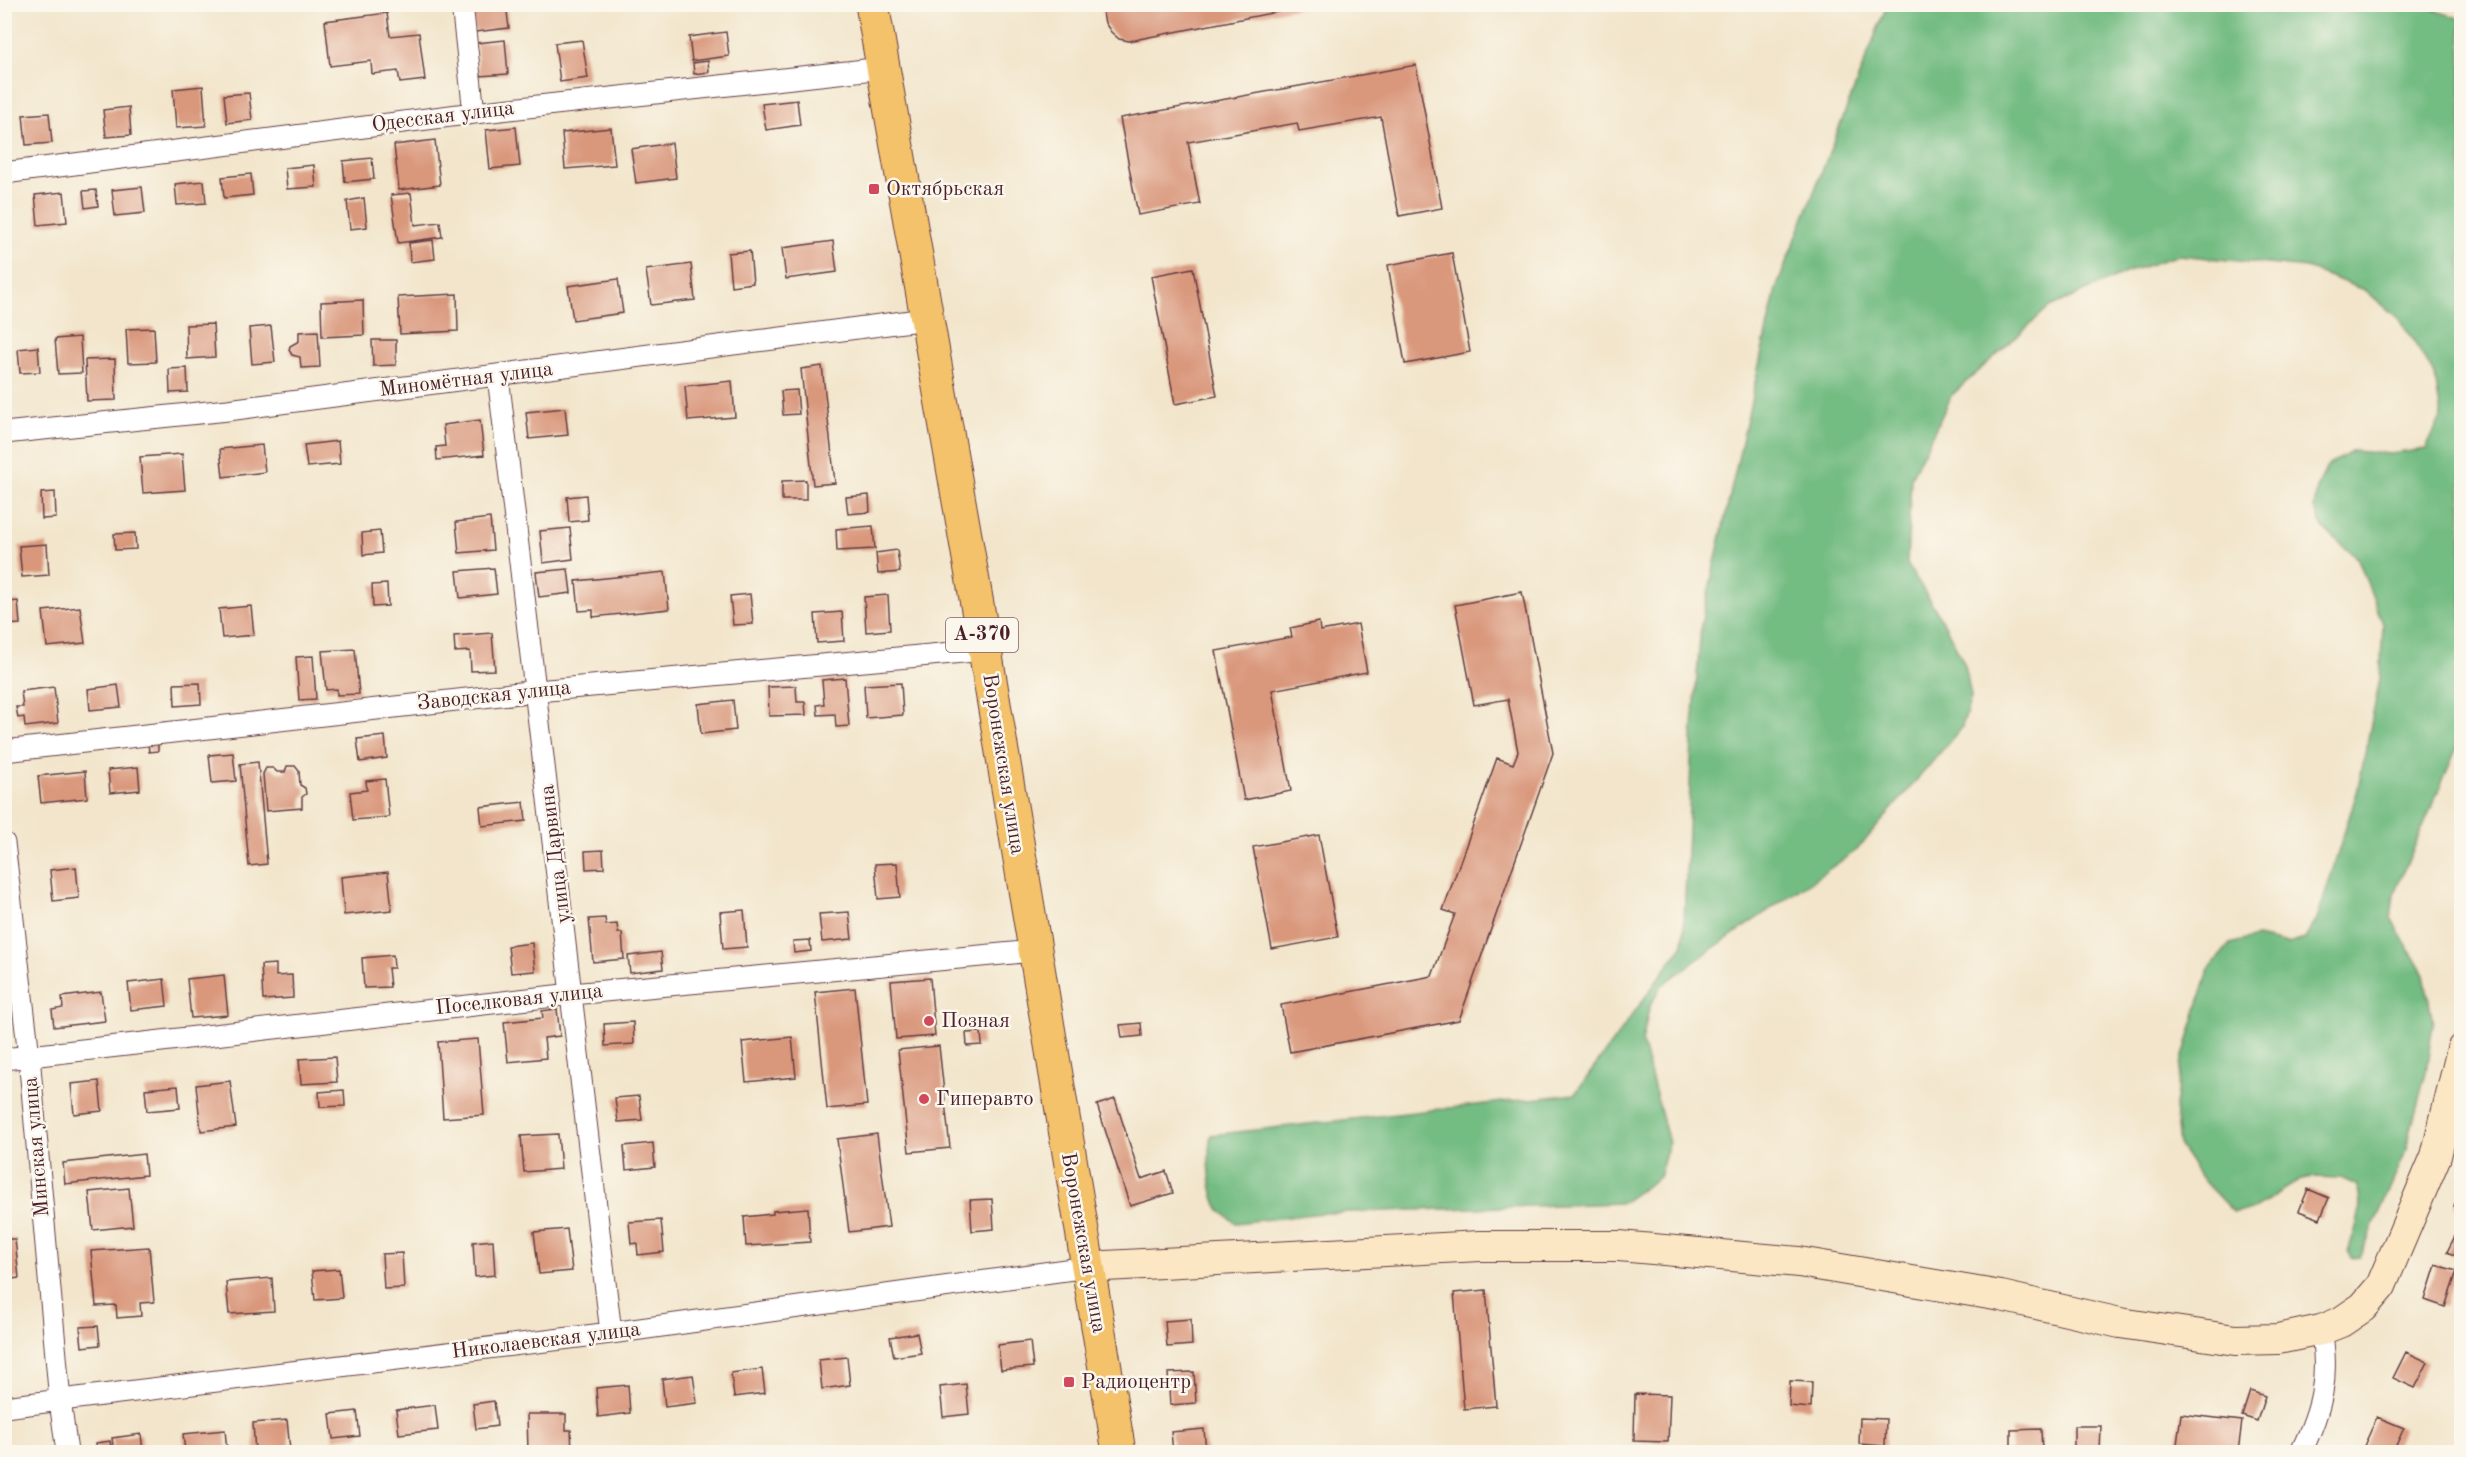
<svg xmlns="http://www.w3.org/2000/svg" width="2466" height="1457" font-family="'Old Standard TT',serif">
  <rect width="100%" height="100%" fill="#fbf7ec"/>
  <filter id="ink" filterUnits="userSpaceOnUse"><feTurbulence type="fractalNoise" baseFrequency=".0167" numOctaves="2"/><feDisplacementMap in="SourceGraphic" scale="12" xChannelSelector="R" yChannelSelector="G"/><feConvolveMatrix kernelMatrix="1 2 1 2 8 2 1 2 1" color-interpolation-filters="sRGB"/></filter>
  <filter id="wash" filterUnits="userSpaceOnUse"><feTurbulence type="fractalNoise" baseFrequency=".008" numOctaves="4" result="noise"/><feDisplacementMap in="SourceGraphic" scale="24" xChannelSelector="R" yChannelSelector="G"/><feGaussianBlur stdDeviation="1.35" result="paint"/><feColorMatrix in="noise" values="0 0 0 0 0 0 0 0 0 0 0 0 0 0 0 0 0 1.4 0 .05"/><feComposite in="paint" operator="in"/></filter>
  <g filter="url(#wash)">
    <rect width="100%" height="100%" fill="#f2e5cb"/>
    <path fill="#73bc82" stroke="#5e6e56" stroke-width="1.5" d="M2417,4L2461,19V738L2394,894L2391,918L2424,975L2433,1023L2426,1072L2404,1156L2360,1257L2351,1258L2348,1253C2354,1232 2366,1206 2356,1185L2341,1178L2314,1177L2298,1181L2252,1210L2233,1212L2200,1177L2179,1146L2175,1106L2182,1060L2209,969L2230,944L2257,937L2288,944L2305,939L2318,917L2358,789L2380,679L2383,624L2358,559L2323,528L2314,509L2317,489L2327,466L2353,451L2391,454L2426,449L2441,417L2435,375L2400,320L2365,290L2307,268L2179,255L2130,271L2048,308L1952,395L1911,478L1907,564L1944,623L1965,665L1971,697L1962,727L1857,850L1712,949L1661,986L1649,1008L1642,1042L1669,1143L1659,1177L1622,1203L1322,1213L1236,1223C1231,1219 1225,1215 1221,1211C1209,1197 1207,1152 1211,1135L1575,1094L1683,945L1692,739L1701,625L1776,289L1887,5Z"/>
    <g id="blocks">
      <path fill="#d9977b" d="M471,4H506L509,28L475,32Z
        M1101,4H1307V6L1129,41L1119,39L1111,32L1105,23Z
        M387,13L390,36L419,33L425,80L400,83L398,71L372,74L371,61L330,66L325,21Z
        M726,32L729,56L692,61L689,37Z
        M505,40L508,74L479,76L476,43Z
        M582,40L588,78L560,82L555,43Z
        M708,61L709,72L694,74L693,63Z
        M1416,65L1442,208L1399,216L1381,117L1299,131L1297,123L1188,142L1200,204L1138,215L1120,118Z
        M203,86L206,126L176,128L173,89Z
        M249,93L252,120L227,123L224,95Z
        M797,100L800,125L766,130L762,104Z
        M129,107L131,135L106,137L103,110Z
        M49,113L52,143L26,145L23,115Z
        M516,127L520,166L490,169L486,130Z
        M611,128L615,165L565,169L562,133Z
        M435,140L440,185L399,190L394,145Z
        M672,143L676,178L636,183L631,149Z
        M372,158L374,179L345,182L343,161Z
        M314,165L316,187L287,189L285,168Z
        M251,174L253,195L224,198L222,177Z
        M204,181L206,203L177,205L175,184Z
        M142,187L145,213L115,216L112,190Z
        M96,190L98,206L85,208L83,191Z
        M64,192L67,222L38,225L35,195Z
        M411,193L415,225L440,222L442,237L398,243L391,195Z
        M364,198L367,227L350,229L347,201Z
        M433,240L435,259L410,262L409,243Z
        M833,241L837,272L786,279L782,248Z
        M750,251L753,283L731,286L728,253Z
        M1452,253L1470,352L1405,364L1388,265Z
        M691,264L695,300L651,305L646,270Z
        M1193,268L1217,396L1175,404L1151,276Z
        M618,279L623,313L573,320L568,286Z
        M457,294L458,331L400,334L398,297Z
        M363,300L364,335L322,337L321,302Z
        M213,324L215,357L187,359L186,325Z
        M271,326L275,362L252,364L249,328Z
        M154,328L156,362L128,363L126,329Z
        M318,331L320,367L301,368L300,357L292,355L289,350L290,346L299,341V332Z
        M80,337L82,373L58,374L55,339Z
        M372,340H396V365L373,366Z
        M38,347L40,372L20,373L18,349Z
        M115,359L116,400L87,401L85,360Z
        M822,366L835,483L813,485L801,369Z
        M187,368L188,392L170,393L169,369Z
        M732,381L735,417L688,421L685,386Z
        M797,390L799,414L783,415L781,391Z
        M565,408L568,435L529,439L526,412Z
        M480,420L484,455L437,460L436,447L445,446L443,425Z
        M338,441L340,464L307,467L304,445Z
        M262,445L265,472L223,477L220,449Z
        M182,454L185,490L143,493L140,457Z
        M806,480V500H782V481Z
        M55,492L56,518L42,519L41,493Z
        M586,495L588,520L569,522L567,497Z
        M869,495L870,512L848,514L846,497Z
        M490,518L493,550L459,553L456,522Z
        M873,526L875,549L837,551L836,529Z
        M570,528L573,559L543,563L540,531Z
        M380,531L382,553L363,555L362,533Z
        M135,533L136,549L115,550L114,534Z
        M47,544L49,575L22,577L19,546Z
        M897,550L900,572L878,574L876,553Z
        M494,568L497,594L460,598L457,571Z
        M568,569L571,593L539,597L536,572Z
        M665,572L669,609L593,617V610L579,611L576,581Z
        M7,579L9,602L18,601L20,624L4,625V580Z
        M387,584L388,606L373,607L372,585Z
        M1522,592L1553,753L1459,1020L1290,1052L1281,1005L1432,976L1455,914L1443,910L1497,758L1513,764L1518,752L1508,699L1474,705L1455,605Z
        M750,594L753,624L733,625L730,596Z
        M888,595L890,630L866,632L864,597Z
        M251,606L254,635L222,638L219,609Z
        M80,607L85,643L47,647L43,611Z
        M842,612L844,641L817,643L815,614Z
        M1319,622L1320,631L1358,624L1367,672L1272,690L1291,791L1244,800L1216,651L1292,637L1290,628Z
        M492,633L495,670L471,671L470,651L455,652L454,636Z
        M355,649L359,694L337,695V689L326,690L322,651Z
        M313,656L316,699L299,700L296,657Z
        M845,678L849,726L836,727L835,714L818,715L817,705L824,704L822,680Z
        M200,683L201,704L175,706L174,684Z
        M901,683L903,715L866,718L864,685Z
        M118,685L121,707L90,710L88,689Z
        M796,686L797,702H805L806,715L769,716L768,687Z
        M54,687L58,723L25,727L24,717L18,718L16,707H23L21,691Z
        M733,700L736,730L701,734L698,704Z
        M385,736L387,758L360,762L357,739Z
        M158,743V751L149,752L148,744Z
        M233,753L236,781L212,783L209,755Z
        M258,762L267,864L249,866L240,764Z
        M287,766H295L299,771L300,785L305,788L306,794L302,797V808L266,811L263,774L266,768H273L277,772H285Z
        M138,767L140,790L110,793L108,770Z
        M85,771L87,798L41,803L38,776Z
        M385,779L389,817L353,820L350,792L367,790L366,781Z
        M524,802L526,821L482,826L480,807Z
        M1319,835L1338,937L1272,949L1253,847Z
        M603,850L604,868L586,869L585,851Z
        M897,863L900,897L878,899L875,864Z
        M76,867L79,898L53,901L50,870Z
        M388,872L392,910L344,915L341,877Z
        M744,910L747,947L723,949L720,912Z
        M849,912L852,939L822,942L819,914Z
        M605,918L606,925L617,924L618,933H622L624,959L593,962L589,919Z
        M810,940L811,951L794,953L793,941Z
        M532,943L535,971L511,973L508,946Z
        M661,952L663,969L630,973L628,956Z
        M393,955L394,968H388L390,987L364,988L362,958Z
        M276,964V976L292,975L293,998L263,1000L261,965Z
        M224,975L228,1015L191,1018L187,979Z
        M930,978L935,1036L896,1039L891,981Z
        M164,979L167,1006L131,1010L128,983Z
        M855,988L867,1105L827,1109L815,992Z
        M101,992L105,1021L54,1027L52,1010L63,1008L62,997Z
        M557,1009L560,1036L544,1038L546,1058L508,1062L504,1022L543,1018L542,1011Z
        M633,1022L634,1044L605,1046L604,1024Z
        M1141,1023L1142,1036L1122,1038L1120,1025Z
        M981,1032L982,1045L967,1046L966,1033Z
        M792,1037L796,1077L746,1082L742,1042Z
        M478,1039L484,1115L443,1118L438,1042Z
        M939,1046L950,1148L909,1152L898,1050Z
        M335,1057L337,1082L301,1084L299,1059Z
        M99,1081L102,1111L74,1114L71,1084Z
        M230,1081L236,1127L201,1131L196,1085Z
        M178,1086L180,1108L147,1111L145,1089Z
        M344,1090L345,1106L320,1107L319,1092Z
        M639,1096L642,1120L618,1122L615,1098Z
        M1115,1099L1141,1179L1166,1171L1173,1193L1130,1206L1097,1105Z
        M558,1134L561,1169L524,1172L521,1136Z
        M877,1134L889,1227L849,1232L837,1139Z
        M653,1143L655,1167L626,1170L624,1146Z
        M144,1154L146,1175L65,1184L63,1163Z
        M129,1188L133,1226L93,1230L89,1192Z
        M2462,1188V1209L2454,1206Z
        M2308,1189L2329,1198L2320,1219L2299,1211Z
        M992,1199L994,1229L972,1231L970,1200Z
        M808,1208L810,1242L746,1246L744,1217L773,1214V1211Z
        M661,1220L664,1252L638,1255L637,1243L631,1244L629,1222Z
        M567,1229L572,1271L539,1274L534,1232Z
        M2456,1234L2462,1237V1259L2447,1252Z
        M4,1239H15L19,1278L4,1280Z
        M493,1240L495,1275L475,1277L473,1242Z
        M149,1247L154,1302L140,1303L141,1316L117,1318L116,1305L96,1306L91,1251Z
        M402,1253L404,1288L384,1289L382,1254Z
        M2436,1265L2457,1271L2445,1307L2425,1300Z
        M339,1269L342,1298L315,1300L312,1271Z
        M272,1278L274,1311L229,1314L226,1282Z
        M1486,1290L1496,1406L1464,1409L1454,1293Z
        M1191,1319L1192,1345L1167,1347L1165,1321Z
        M98,1326L100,1345L82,1347L80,1327Z
        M917,1333L921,1353L894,1357L890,1337Z
        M1030,1341L1033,1367L1001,1370L998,1345Z
        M2406,1352L2428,1362L2415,1388L2393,1378Z
        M847,1357L850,1385L822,1389L819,1360Z
        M762,1369L765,1393L734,1397L731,1373Z
        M1194,1372L1196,1403L1170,1405L1168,1373Z
        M693,1375L697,1403L665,1407L662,1379Z
        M1790,1381L1812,1382L1811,1408L1789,1406Z
        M966,1384L969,1414L943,1417L940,1387Z
        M628,1385L630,1413L598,1417L596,1388Z
        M2250,1391L2265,1396L2257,1421L2242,1416Z
        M1635,1394L1670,1395L1668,1442L1634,1441Z
        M494,1401L497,1426L476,1429L473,1404Z
        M435,1405L438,1430L399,1434L396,1410Z
        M357,1411L360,1436L333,1439L330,1414Z
        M527,1414H566V1430H571L572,1452H528Z
        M2181,1414L2242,1421L2238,1452H2176Z
        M2377,1417L2404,1428L2393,1452H2379L2364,1446Z
        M1860,1418L1886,1419L1885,1446L1859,1444Z
        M287,1420L290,1450L255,1452L253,1423Z
        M2074,1426H2101L2100,1452H2074Z
        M1204,1429L1206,1452H1173L1171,1432Z
        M2041,1429L2042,1452H2011V1430Z
        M225,1430L227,1451L185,1452L183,1434Z
        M141,1434L143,1452H114L112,1438Z
        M110,1441L112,1452H97L96,1443Z"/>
    </g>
  </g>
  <g filter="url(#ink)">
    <use href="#blocks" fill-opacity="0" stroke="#633d43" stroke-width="1.5"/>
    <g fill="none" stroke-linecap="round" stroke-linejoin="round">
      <g stroke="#633d43" stroke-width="23">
        <path id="minor" d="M462,4L474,113
          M4,173L474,113L883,68
          M498,376L611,1333
          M4,433L228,410L926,319
          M4,751L537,691L985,650
          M4,843L29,1056L60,1401L67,1452
          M4,1059L572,994L1034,951
          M4,1407L611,1333L1087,1267
          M2301,1452C2321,1410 2330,1378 2321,1330"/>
      </g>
      <g stroke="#633d43" stroke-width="32">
        <path id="secondary" d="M1087,1267L1480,1246H1619L1799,1262L2001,1296L2120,1323L2235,1340L2278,1339L2321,1330L2341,1322L2363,1307L2381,1286L2436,1156L2462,1049"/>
      </g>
      <g stroke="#633d43" stroke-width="35">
        <path id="trunk" d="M872,4L985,650L1119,1452"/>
      </g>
      <use href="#minor" stroke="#fff" stroke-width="21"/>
      <use href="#secondary" stroke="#fbe7c3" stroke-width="30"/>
      <use href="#trunk" stroke="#f4c26a" stroke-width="33"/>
    </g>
  </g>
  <g fill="#d1495b" stroke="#fbf7ec" stroke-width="2">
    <rect x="868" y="183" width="12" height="12" rx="3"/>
    <circle cx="929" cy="1021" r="6"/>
    <circle cx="924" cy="1099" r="6"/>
    <rect x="1063" y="1376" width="12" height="12" rx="3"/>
  </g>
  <g text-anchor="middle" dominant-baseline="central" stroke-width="5" stroke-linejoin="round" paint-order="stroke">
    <rect fill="#fbf7ec" stroke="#7f6065" stroke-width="1.5" x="946" y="618" width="72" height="34" rx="4.5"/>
    <g font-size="20" font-weight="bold" fill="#4a1f2b">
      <text x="982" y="635">А-370</text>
    </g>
    <g font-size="21" fill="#4a1f2b" stroke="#fbf7ec">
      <text transform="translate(443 117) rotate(-7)">Одесская улица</text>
      <text transform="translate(466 380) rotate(-7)">Миномётная улица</text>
      <text transform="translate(494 696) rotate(-6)">Заводская улица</text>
      <text transform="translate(1003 764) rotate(81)">Воронежская улица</text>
      <text transform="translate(556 854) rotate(-97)">улица Дарвина</text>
      <text transform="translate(519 1000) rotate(-6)">Поселковая улица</text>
      <text transform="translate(37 1147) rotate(-95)">Минская улица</text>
      <text transform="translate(1083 1243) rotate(80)">Воронежская улица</text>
      <text transform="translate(546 1341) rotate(-7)">Николаевская улица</text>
    </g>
    <g font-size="21" fill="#4a1f2b" stroke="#fbf7ec" text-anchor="start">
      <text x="886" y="189">Октябрьская</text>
      <text x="941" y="1021">Позная</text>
      <text x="936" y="1099">Гиперавто</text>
      <text x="1081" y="1382">Радиоцентр</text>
    </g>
  </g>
  <rect width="2466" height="1457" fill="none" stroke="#fbf7ec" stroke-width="24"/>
</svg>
